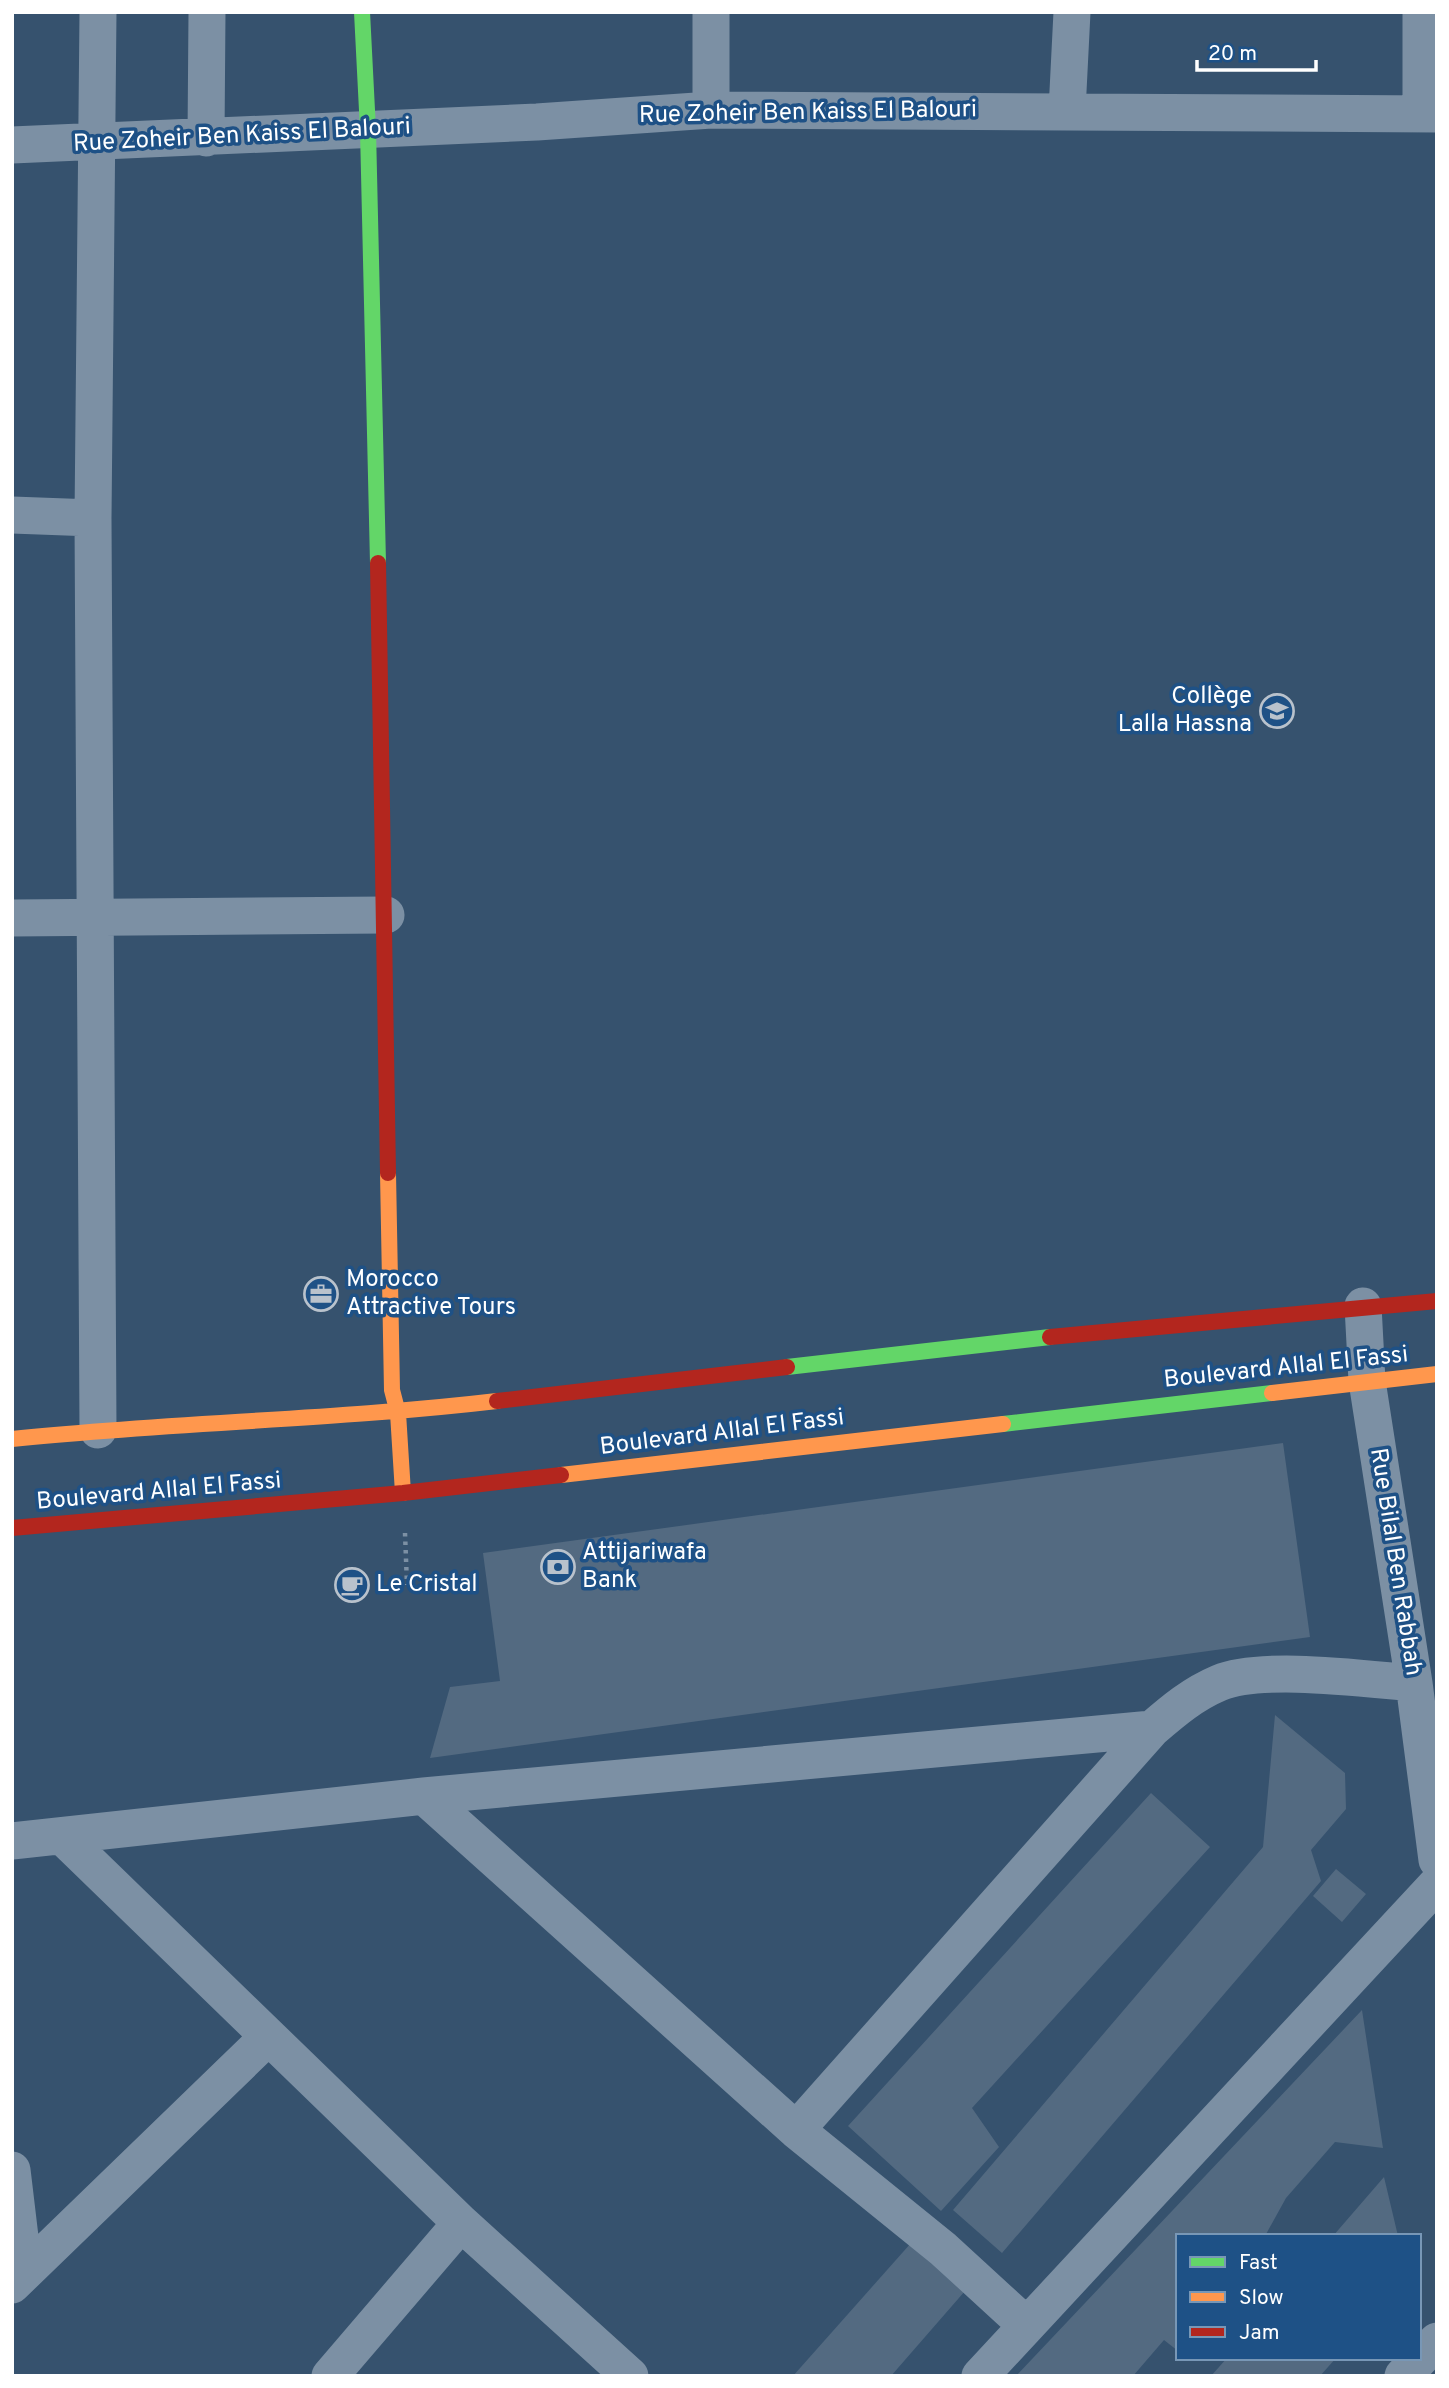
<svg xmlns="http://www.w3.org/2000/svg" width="1449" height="2388" font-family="Overpass,sans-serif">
  <rect width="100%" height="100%" fill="#36526e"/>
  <path fill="#536a81" d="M1283,1443L1310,1637L430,1758L450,1687L500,1681L483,1553Z
    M1275,1715L1345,1773L1346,1809L1311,1850L1321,1881L1002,2253L953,2210L1263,1847Z
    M1151,1793L1210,1847L972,2108L999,2147L941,2211L848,2126Z
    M1336,1869L1366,1894L1342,1922L1313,1896Z
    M1362,2010L1383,2148L1335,2142L1286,2198L1265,2236H1178V2351L1164,2340L1133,2376H1016Z
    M1384,2177L1398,2236H1333Z
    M911,2243L965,2291L891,2376H793Z
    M1227,2358H1336L1320,2376H1211Z"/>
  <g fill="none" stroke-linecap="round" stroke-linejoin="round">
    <path stroke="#7c90a4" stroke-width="4.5" stroke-dasharray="3.5 5" stroke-linecap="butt" d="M405,1533L407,1585"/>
    <path stroke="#7c90a4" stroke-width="37" d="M98,12L93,518L98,1430
      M1421,12V114
      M711,110V12
      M1067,111L1072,12
      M206,138L207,12
      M12,145L537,122L711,110L1437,114
      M12,515L93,518
      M12,918L386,915
      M1363,1306L1367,1381L1414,1683L1437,1860
      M424,1796L796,2130L943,2249L1026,2325
      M62,1836L461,2223L630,2376
      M12,1841L424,1796L1152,1729
      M796,2130L1152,1729C1174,1710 1193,1694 1219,1683C1262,1665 1365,1679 1414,1683
      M12,2170L24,2271
      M12,2285L267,2038
      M330,2376L461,2223
      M980,2376L1437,1884
      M1403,2376L1437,2341"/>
    <path stroke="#63d668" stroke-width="16" d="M362,12L368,130L378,563
      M787,1367L1050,1337
      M1003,1424L1272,1393"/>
    <path stroke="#ff974d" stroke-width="16" d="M388,1173L392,1390L398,1413L403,1493
      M1272,1393L1437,1374
      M12,1439C173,1422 336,1420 497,1401
      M561,1475L1003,1424"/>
    <path stroke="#b3261e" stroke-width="16" d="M378,563L388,1173
      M1050,1337L1437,1301
      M497,1401L787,1367
      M12,1528L403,1493L561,1475"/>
  </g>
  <defs>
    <g id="school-ring" transform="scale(1.75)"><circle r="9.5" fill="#1e5186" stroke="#b9c2cc" stroke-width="1.5"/><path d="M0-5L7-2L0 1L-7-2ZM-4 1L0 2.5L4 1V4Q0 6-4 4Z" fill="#b9c2cc"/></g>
    <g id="office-ring" transform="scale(1.75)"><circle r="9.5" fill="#1e5186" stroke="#b9c2cc" stroke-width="1.5"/><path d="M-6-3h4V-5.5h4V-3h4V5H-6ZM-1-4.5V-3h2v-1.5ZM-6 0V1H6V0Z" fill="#b9c2cc"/></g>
    <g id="bank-ring" transform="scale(1.75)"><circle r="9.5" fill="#1e5186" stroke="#b9c2cc" stroke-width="1.5"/><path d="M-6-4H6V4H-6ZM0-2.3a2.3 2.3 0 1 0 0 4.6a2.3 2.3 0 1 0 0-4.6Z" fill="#b9c2cc"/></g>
    <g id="cafe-ring" transform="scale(1.75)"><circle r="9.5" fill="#1e5186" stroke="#b9c2cc" stroke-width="1.5"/><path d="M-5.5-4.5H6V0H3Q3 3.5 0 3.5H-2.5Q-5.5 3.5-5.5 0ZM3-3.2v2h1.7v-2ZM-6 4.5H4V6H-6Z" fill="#b9c2cc"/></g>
  </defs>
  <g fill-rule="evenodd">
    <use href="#school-ring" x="1277" y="711"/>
    <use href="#office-ring" x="321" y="1294"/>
    <use href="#bank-ring" x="558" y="1567"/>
    <use href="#cafe-ring" x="352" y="1585"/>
  </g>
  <g text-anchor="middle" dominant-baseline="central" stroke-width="7" stroke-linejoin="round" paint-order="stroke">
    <g font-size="24" fill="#fff" stroke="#1e5186">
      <text transform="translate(808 113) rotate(-1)">Rue Zoheir Ben Kaiss El Balouri</text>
      <text transform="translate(242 136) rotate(-3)">Rue Zoheir Ben Kaiss El Balouri</text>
      <text transform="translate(1286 1368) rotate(-6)">Boulevard Allal El Fassi</text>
      <text transform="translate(722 1433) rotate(-7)">Boulevard Allal El Fassi</text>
      <text transform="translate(159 1492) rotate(-5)">Boulevard Allal El Fassi</text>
      <text transform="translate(1395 1562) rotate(81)">Rue Bilal Ben Rabbah</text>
    </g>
    <g font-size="24" fill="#fff" stroke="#1e5186" text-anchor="start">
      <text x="1252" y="697" text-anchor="end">Collège<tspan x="1252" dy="28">Lalla Hassna</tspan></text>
      <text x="346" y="1280">Morocco<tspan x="346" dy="28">Attractive Tours</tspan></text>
      <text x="582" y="1553">Attijariwafa<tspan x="582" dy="28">Bank</tspan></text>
      <text x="376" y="1585">Le Cristal</text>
    </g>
  </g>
  <rect width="1449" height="2388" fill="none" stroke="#ffffff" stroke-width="28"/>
  <rect x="1176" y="2234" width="245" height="126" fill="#1e5186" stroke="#7897b6" stroke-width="2"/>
  <rect x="1190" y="2257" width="35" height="10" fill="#63d668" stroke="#7897b6" stroke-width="2"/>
  <text x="1239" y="2269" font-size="21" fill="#ffffff">Fast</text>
  <rect x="1190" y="2292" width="35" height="10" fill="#ff974d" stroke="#7897b6" stroke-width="2"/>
  <text x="1239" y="2304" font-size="21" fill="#ffffff">Slow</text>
  <rect x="1190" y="2327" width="35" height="10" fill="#b3261e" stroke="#7897b6" stroke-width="2"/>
  <text x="1239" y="2339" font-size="21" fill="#ffffff">Jam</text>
  <path d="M1197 60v10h119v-10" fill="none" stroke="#ffffff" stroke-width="3.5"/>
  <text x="1208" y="60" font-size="21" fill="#ffffff" stroke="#1e5186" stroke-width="5" paint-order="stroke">20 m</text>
</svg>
